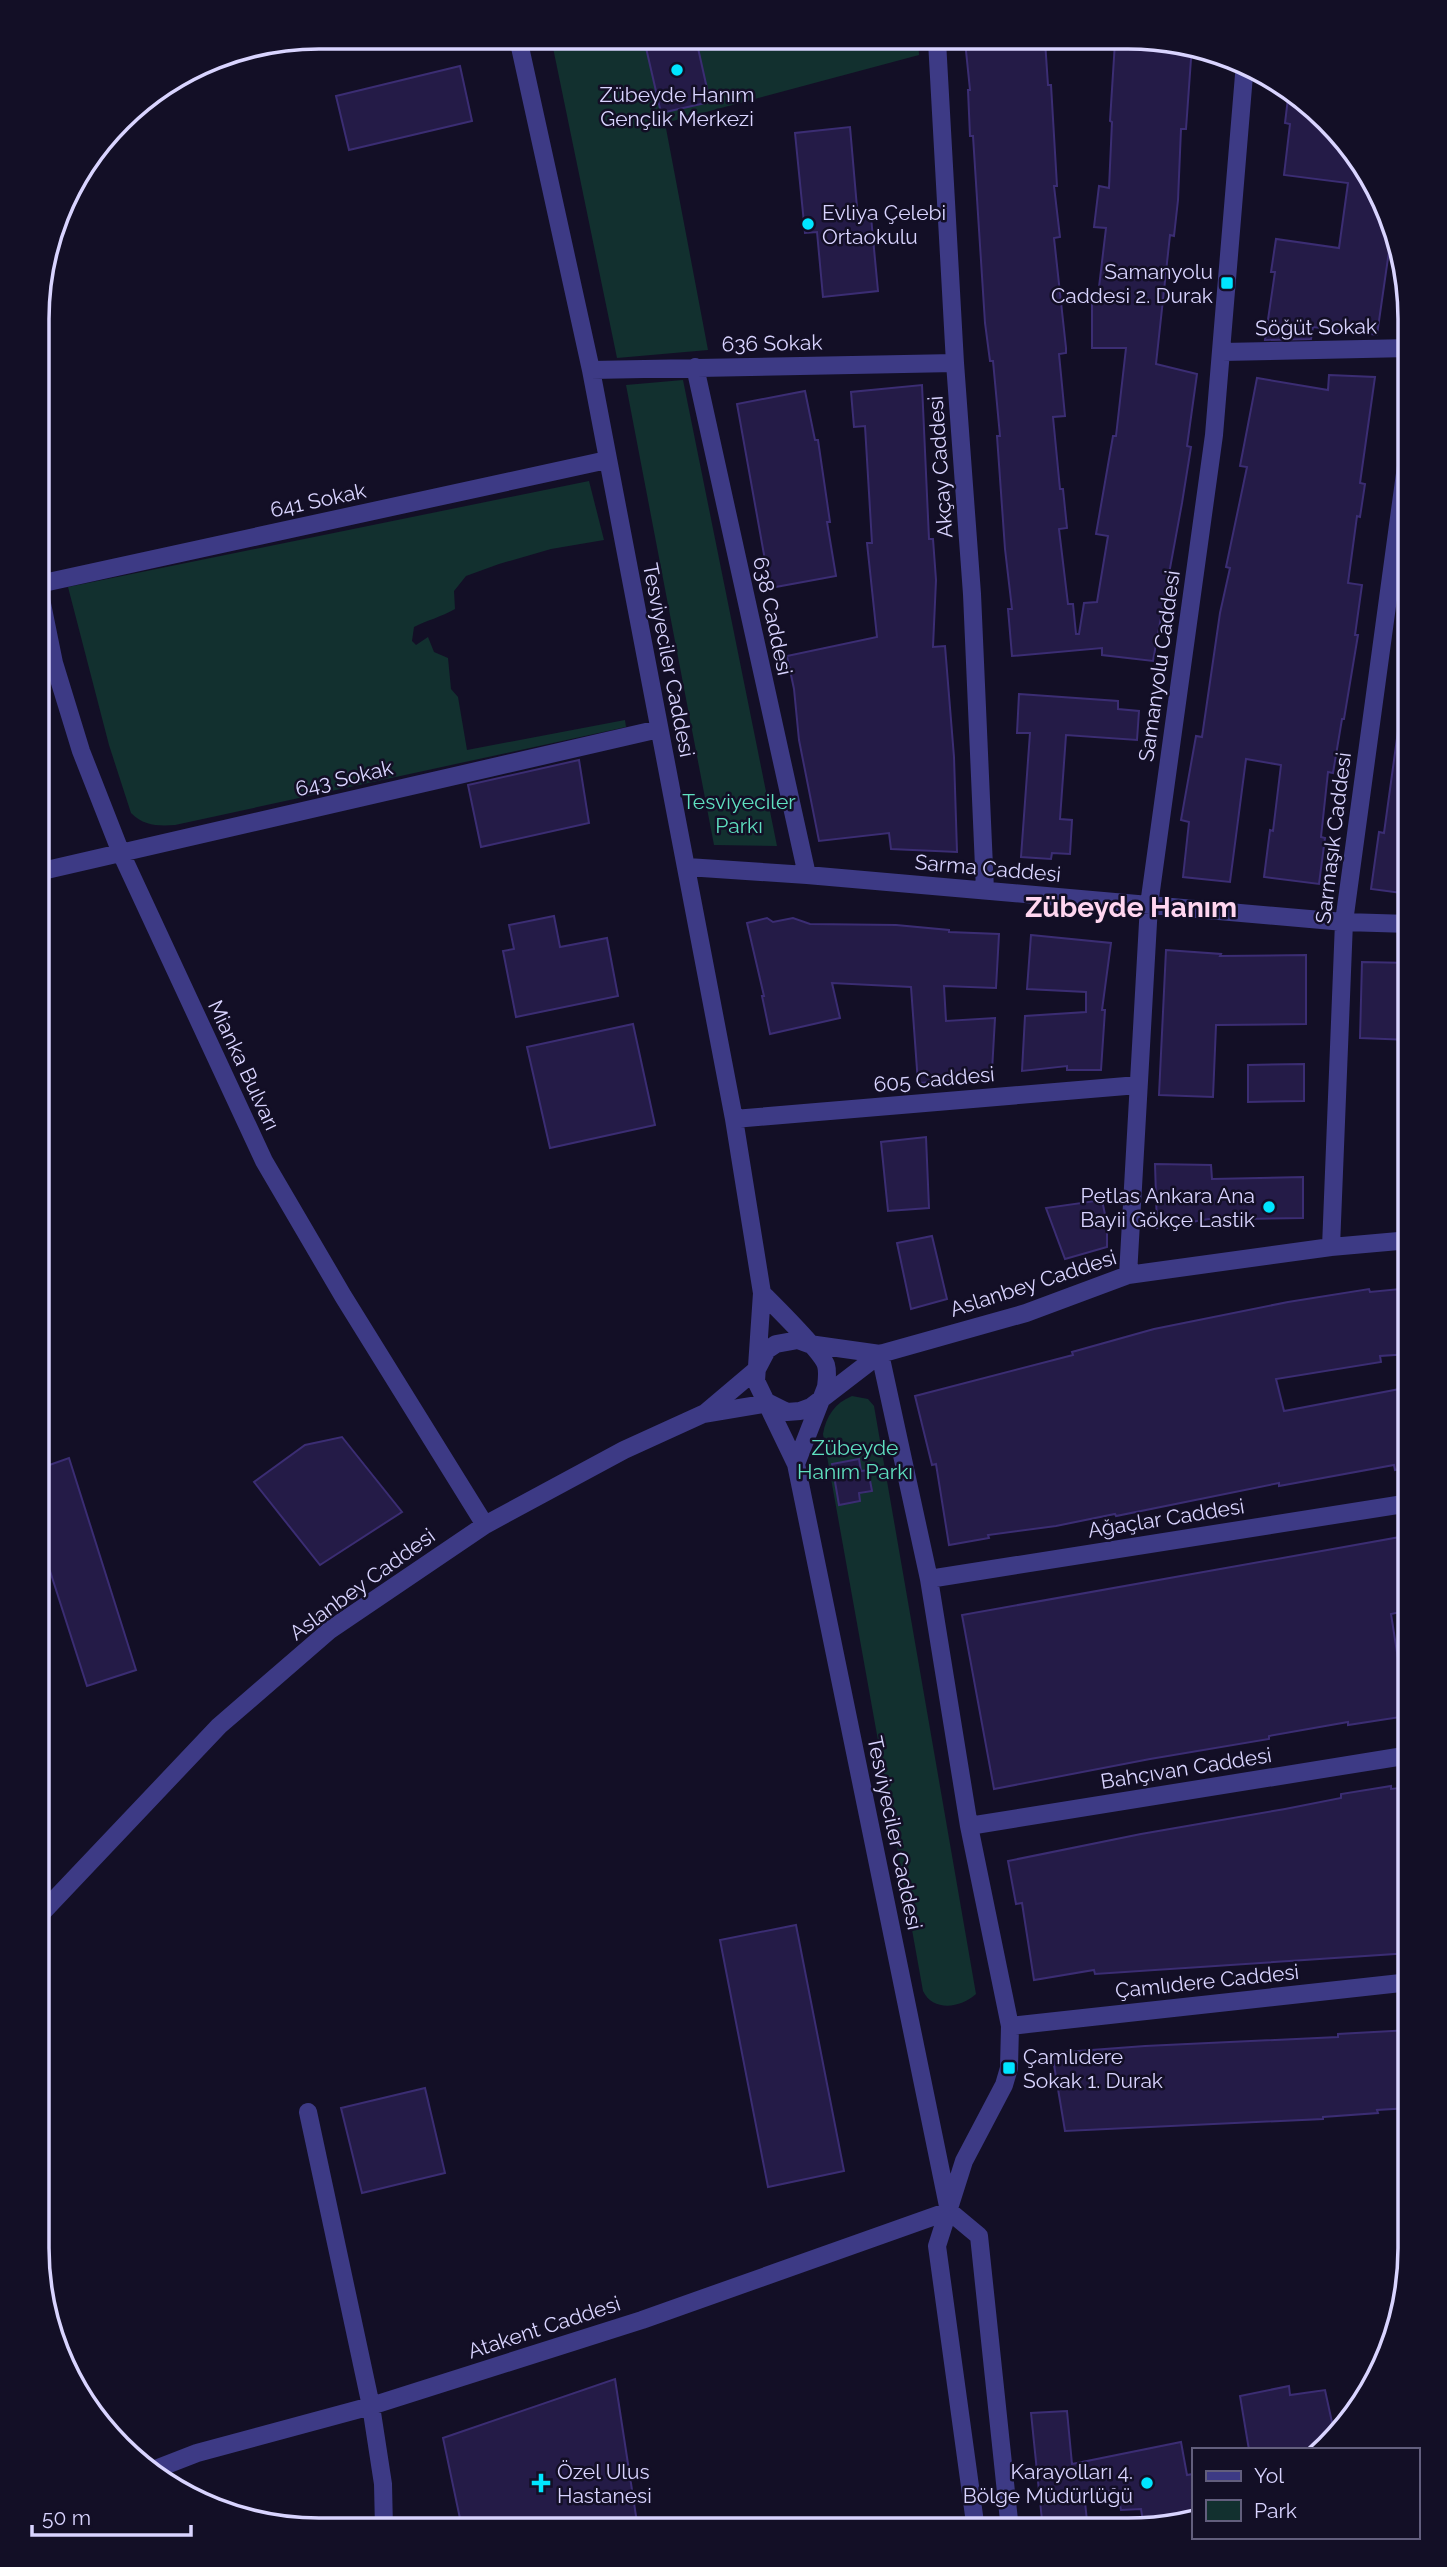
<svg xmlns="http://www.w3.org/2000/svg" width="1447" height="2567" font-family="Raleway,sans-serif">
  <rect width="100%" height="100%" fill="#130f26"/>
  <path fill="#12302f" d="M551,38L918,40L919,55L665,123L708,350L617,358Z
    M683,380L777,846L714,845L626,385Z
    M589,481L604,540L551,549L499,564L466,576L454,591L455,609C441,617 428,620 414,627L412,641L416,645L428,637L434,652L448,658L451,689L458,697L467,750L625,720L626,727L175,825C158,826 144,826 131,813L109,745L68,587Z
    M852,1396L868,1399L874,1406L976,1994C961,2008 933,2012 923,1991L823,1434C826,1416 835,1403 852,1396Z"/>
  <path fill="#241b47" stroke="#3b2d73" stroke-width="2" d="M644,39H696L710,102L661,113Z
    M965,41H1045L1048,85H1051L1057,186H1054L1060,237L1054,238L1066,348V353L1059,354L1065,416L1053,417L1060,489H1063L1067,528L1059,529L1068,604H1073L1076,634H1079L1084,603L1097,602L1108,536L1096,534L1113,436H1116L1126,348H1092V303L1097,304L1106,228L1094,227L1099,186L1109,188L1112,122L1110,121L1115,42H1183L1192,45L1186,129H1181L1178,200L1174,236L1170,235L1156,364L1197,374L1187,446L1191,447L1182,503L1153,661L1102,655V648L1012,656L1008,609H1012L1005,549L997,436H1000L993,361H990L985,323L973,136H970L968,90H970Z
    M460,66L472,121L349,150L336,96Z
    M1289,90L1314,106L1362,162L1393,223L1377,335L1313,327L1311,339L1265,340L1275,272H1271L1276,239L1339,248L1348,183L1284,175L1290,124L1285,123Z
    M850,127L858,219L871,217L878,291L823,297L817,232L805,233L795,133Z
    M1329,375L1375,377L1360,483L1365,484L1360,517L1357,516L1348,583L1362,585L1355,635H1358L1344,719H1342L1333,773L1328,772L1321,837L1325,838L1319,884L1264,877L1270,830L1273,831L1281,765L1246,759L1230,882L1183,877L1189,822L1181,820L1196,736L1202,737L1220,613L1230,568L1226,567L1247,467L1240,466L1257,378L1328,390Z
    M922,385L929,539H933L936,580L933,647L945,646L954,757L957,852L891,849L889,833L819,841L799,740L794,689L787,656L877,637L867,543H872L865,426L854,427L851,392Z
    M805,391L815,440H818L830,522H827L836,576L770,588L737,404Z
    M1019,694L1118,701V709L1139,711L1137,740L1066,735L1060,819L1072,820L1070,854L1052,853L1051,859L1021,857L1030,733H1017Z
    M1398,731L1410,732V894L1371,889L1379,832L1384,833Z
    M579,760L589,823L481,847L468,785Z
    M554,916L560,947L607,938L618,996L516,1017L503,951L514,949L509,925Z
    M767,918L773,922L793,918L810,924L896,925L949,930V932L999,934L996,988L944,986L946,1021L995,1018L992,1071L950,1074V1081L918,1083L911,987L832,983L840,1018L770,1034L762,996H764L747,923Z
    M1031,935L1111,943L1102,1010H1105L1101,1070H1067V1066L1022,1071L1025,1016L1086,1012V992L1027,989Z
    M1166,950L1221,954L1220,956L1306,955V1024L1216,1025L1213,1097L1159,1095Z
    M1362,962L1410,963V1040L1360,1038Z
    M633,1024L655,1125L550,1148L527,1047Z
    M1304,1064V1101L1248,1102V1065Z
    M926,1137L929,1208L888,1211L881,1142Z
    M1155,1164L1211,1165L1212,1179L1303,1177V1218L1243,1219V1213L1157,1228Z
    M1102,1200L1107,1224V1247L1065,1259L1046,1208Z
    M932,1236L947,1299L911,1309L897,1243Z
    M1410,1288V1354L1380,1356L1381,1362L1276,1379L1284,1411L1410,1387V1467L1395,1470L1394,1465L1279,1486V1483L1116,1516L1115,1514L1056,1526L988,1535L989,1538L949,1545L936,1464L932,1465L915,1396L1073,1355L1072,1352L1154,1329L1288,1302L1369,1289L1370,1292Z
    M342,1437L402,1512L320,1565L254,1482L305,1445Z
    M69,1458L136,1670L87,1686L50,1571L38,1575V1469Z
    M859,1459L861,1471L868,1470L872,1491L859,1493L860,1501L839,1505L832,1464Z
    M1400,1537L1410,1597V1610L1391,1614L1407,1716L1348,1725V1722L1269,1736V1739L1150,1759L994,1789L962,1615Z
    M1391,1786V1789L1410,1787V1953L1095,1974L1094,1970L1034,1980L1022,1903L1016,1904L1008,1861L1141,1834L1285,1809L1341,1798V1794Z
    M796,1925L844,2171L768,2187L720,1940Z
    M1410,2030V2108L1377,2110L1378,2113L1323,2117V2119L1065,2131L1052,2053L1145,2046L1338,2037V2034Z
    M425,2088L445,2173L362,2193L341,2108Z
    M615,2379L638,2529L462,2528L443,2438Z
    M1289,2386L1290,2395L1325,2390L1335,2436L1320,2450H1249L1240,2396Z
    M1067,2411L1072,2464L1181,2442L1187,2475L1193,2474V2519L1144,2528L1141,2509L1121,2510L1117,2491L1084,2493L1088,2530H1043L1031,2413Z"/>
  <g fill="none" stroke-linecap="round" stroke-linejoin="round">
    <path stroke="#3d3a85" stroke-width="18" d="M518,38L591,370L734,1119L762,1293L756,1381L796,1464L949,2211L979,2236L1010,2530
      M937,41L955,363L972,594L985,890
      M1222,352L1410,348
      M695,367L807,875
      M591,370L955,363
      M39,584L607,460
      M39,589L54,663L81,751L121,853L264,1161L343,1296L485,1525
      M687,867L807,875L1344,922L1410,924
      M38,872L659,729
      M734,1119L1138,1085
      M1331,1247L1344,922L1410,437
      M1128,1275L1149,905L1214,435L1245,63
      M762,1293C775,1306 822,1352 826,1365C828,1372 827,1379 826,1387L796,1464
      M880,1354L929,1579L969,1826L1010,2026L1009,2068L1004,2085L964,2161L937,2246L976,2530
      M705,1413L757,1369L767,1350L776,1344L798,1340L809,1344L880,1354
      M929,1579L1410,1503
      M969,1826L1410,1755
      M37,1918L219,1726L330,1630L485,1525L624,1450L703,1414L769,1403L787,1412L800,1411L811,1407L880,1354L1026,1313L1128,1275L1331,1247L1410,1240
      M1010,2026L1410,1982
      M308,2112L371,2406L383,2484L384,2528
      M148,2472L197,2453L371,2406L642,2320L949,2211"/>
  </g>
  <g fill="#00e5ff" stroke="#130f26" stroke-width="2.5">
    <circle cx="677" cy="70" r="7"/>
    <circle cx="808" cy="224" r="7"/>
    <rect x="1220" y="276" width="14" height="14" rx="3.5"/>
    <circle cx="1269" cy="1207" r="7"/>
    <rect x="1002" y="2061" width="14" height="14" rx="3.5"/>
    <path d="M537.5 2472.5h7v7h7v7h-7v7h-7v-7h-7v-7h7z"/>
    <circle cx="1147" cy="2483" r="7"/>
  </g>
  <g text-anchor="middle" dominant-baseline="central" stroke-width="5" stroke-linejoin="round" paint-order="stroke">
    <g font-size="21" fill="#d9d4ff" stroke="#130f26" text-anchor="start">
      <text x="677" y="94" text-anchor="middle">Zübeyde Hanım<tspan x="677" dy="24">Gençlik Merkezi</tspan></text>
      <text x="822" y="212">Evliya Çelebi<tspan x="822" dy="24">Ortaokulu</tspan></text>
      <text x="1213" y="271" text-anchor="end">Samanyolu<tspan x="1213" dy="24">Caddesi 2. Durak</tspan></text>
      <text x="1255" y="1195" text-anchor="end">Petlas Ankara Ana<tspan x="1255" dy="24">Bayii Gökçe Lastik</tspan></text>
      <text x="1023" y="2056">Çamlıdere<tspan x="1023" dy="24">Sokak 1. Durak</tspan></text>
      <text x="557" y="2471">Özel Ulus<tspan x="557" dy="24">Hastanesi</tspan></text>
      <text x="1133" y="2471" text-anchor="end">Karayolları 4.<tspan x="1133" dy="24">Bölge Müdürlüğü</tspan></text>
    </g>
    <g font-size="21" fill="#d9d4ff" stroke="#130f26">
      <text transform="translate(1316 327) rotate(-1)">Söğüt Sokak</text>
      <text transform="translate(772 343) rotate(-1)">636 Sokak</text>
      <text transform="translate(940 467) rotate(-94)">Akçay Caddesi</text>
      <text transform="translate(318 500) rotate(-12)">641 Sokak</text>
      <text transform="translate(773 616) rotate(78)">638 Caddesi</text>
      <text transform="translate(669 660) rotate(79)">Tesviyeciler Caddesi</text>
      <text transform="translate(1159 666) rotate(-82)">Samanyolu Caddesi</text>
      <text transform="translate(344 778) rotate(-13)">643 Sokak</text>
      <text transform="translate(1333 838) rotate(-83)">Sarmaşık Caddesi</text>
      <text transform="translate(988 868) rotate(5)">Sarma Caddesi</text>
      <text transform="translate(244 1065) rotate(65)">Mianka Bulvarı</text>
      <text transform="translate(934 1079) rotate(-5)">605 Caddesi</text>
      <text transform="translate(1033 1283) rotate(-18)">Aslanbey Caddesi</text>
      <text transform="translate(1166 1518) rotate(-9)">Ağaçlar Caddesi</text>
      <text transform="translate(362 1584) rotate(-36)">Aslanbey Caddesi</text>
      <text transform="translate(1186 1768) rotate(-9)">Bahçıvan Caddesi</text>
      <text transform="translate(895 1833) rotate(78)">Tesviyeciler Caddesi</text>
      <text transform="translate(1207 1981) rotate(-6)">Çamlıdere Caddesi</text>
      <text transform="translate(544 2327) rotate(-18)">Atakent Caddesi</text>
    </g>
    <g font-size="21" fill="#5fe0c0" stroke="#130f26">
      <text x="739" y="801">Tesviyeciler<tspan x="739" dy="24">Parkı</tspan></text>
      <text x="855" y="1447">Zübeyde<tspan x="855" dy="24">Hanım Parkı</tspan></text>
    </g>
    <g font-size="28" font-weight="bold" fill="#ffd6f0" stroke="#130f26">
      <text x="1131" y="907">Zübeyde Hanım</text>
    </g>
  </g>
  <path d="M0 0H1447V2567H0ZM319 49H1128A270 270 0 0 1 1398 319V2248A270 270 0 0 1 1128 2518H319A270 270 0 0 1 49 2248V319A270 270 0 0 1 319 49Z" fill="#130f26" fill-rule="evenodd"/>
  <path fill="none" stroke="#d9d4ff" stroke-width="3.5" d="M319 49H1128A270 270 0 0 1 1398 319V2248A270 270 0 0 1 1128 2518H319A270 270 0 0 1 49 2248V319A270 270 0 0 1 319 49Z"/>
  <rect x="1192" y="2448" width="228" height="91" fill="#130f26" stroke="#625e7d" stroke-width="2"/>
  <rect x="1206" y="2471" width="35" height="10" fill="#3d3a85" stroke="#625e7d" stroke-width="2"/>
  <text x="1254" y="2483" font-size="21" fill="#d9d4ff">Yol</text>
  <rect x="1206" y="2500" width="35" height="21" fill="#12302f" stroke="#625e7d" stroke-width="2"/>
  <text x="1254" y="2518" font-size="21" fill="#d9d4ff">Park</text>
  <path d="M32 2525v10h159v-10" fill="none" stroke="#d9d4ff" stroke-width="3.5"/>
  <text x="42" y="2525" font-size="21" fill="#d9d4ff" stroke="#130f26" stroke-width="5" paint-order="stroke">50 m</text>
</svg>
